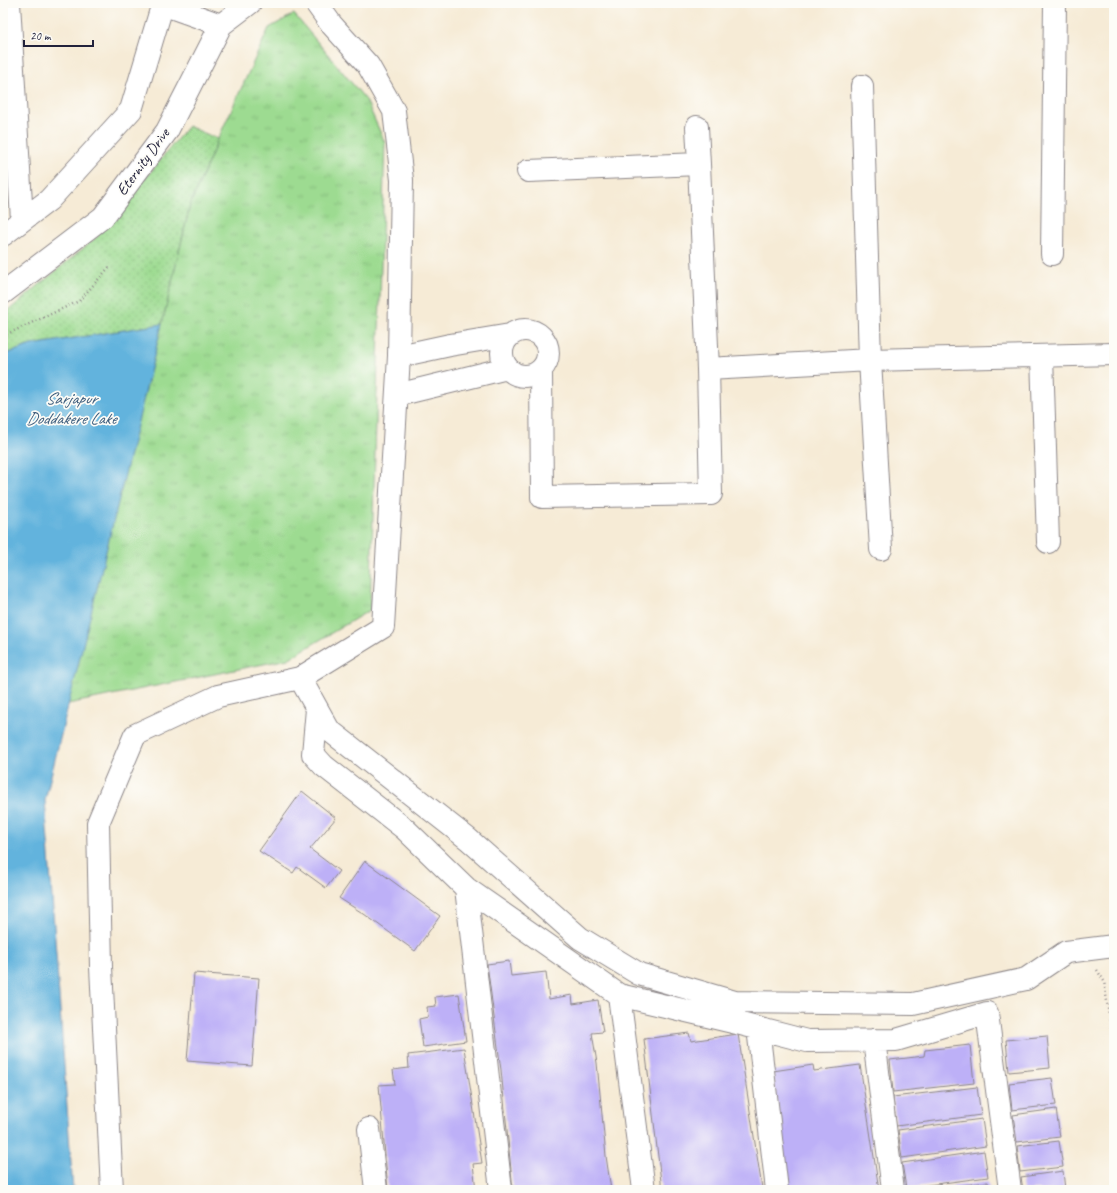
<svg xmlns="http://www.w3.org/2000/svg" width="1117" height="1193" font-family="Caveat,sans-serif">
  <defs>
    <pattern id="grass-tufts" width="24" height="20" patternUnits="userSpaceOnUse"><rect width="24" height="20" fill="#9ddb91"/><path d="M3 7l-1-3M5 7V3M7 7l1-3M15 17l-1-3M17 17v-4M19 17l1-3" fill="none" stroke="#87bc7e"/></pattern>
    <pattern id="garden-dots" width="8" height="8" patternUnits="userSpaceOnUse"><rect width="8" height="8" fill="#9ddb91"/><path d="M2 2h.1M6 6h.1" fill="none" stroke="#87bc7e" stroke-width="1.8" stroke-linecap="round"/></pattern>
  </defs>
  <rect width="100%" height="100%" fill="#fdfcf7"/>
  <filter id="ink" filterUnits="userSpaceOnUse"><feTurbulence type="fractalNoise" baseFrequency=".025" numOctaves="2"/><feDisplacementMap in="SourceGraphic" scale="8" xChannelSelector="R" yChannelSelector="G"/><feConvolveMatrix kernelMatrix="1 2 1 2 8 2 1 2 1" color-interpolation-filters="sRGB"/></filter>
  <filter id="wash" filterUnits="userSpaceOnUse"><feTurbulence type="fractalNoise" baseFrequency=".012" numOctaves="4" result="noise"/><feDisplacementMap in="SourceGraphic" scale="16" xChannelSelector="R" yChannelSelector="G"/><feGaussianBlur stdDeviation="0.9" result="paint"/><feColorMatrix in="noise" values="0 0 0 0 0 0 0 0 0 0 0 0 0 0 0 0 0 1.4 0 .05"/><feComposite in="paint" operator="in"/></filter>
  <g filter="url(#wash)">
    <rect width="100%" height="100%" fill="#f6ebd6"/>
    <path fill="url(#grass-tufts)" stroke="#607e66" d="M294,14L366,100L385,143L370,610L288,659L68,704L162,324L190,205L218,139L269,28Z"/>
    <path fill="url(#garden-dots)" stroke="#607e66" d="M188,126L218,139L190,205L162,324L31,345L3,355V315L98,236Z"/>
    <path fill="#62b3dd" stroke="#426a8c" d="M162,324L45,800L73,1190H3V355L31,345Z"/>
    <g id="blocks">
      <path fill="#bdb0f7" d="M302,791L336,818L310,849L339,871L326,888L297,867L293,873L259,851Z
        M365,861L440,916L415,951L364,914L339,898Z
        M509,961L511,976L546,972L549,999L572,995L573,1004L598,1000L603,1032L592,1033L597,1063L606,1156L611,1190H513L501,1070L487,964Z
        M194,973L259,978L252,1066L187,1061Z
        M459,994L466,1041L423,1047L419,1019L428,1017L427,1007L436,1006L435,997Z
        M689,1033L691,1041L738,1034L762,1188L755,1189V1190H662L644,1039Z
        M1047,1036L1050,1068L1009,1072L1006,1040Z
        M970,1045L974,1083L893,1092L890,1060L924,1056L925,1050Z
        M464,1048L482,1163L473,1164L476,1190H388L379,1085L395,1084L393,1070L409,1068L408,1055Z
        M813,1065L814,1071L860,1065L879,1190H788L773,1071Z
        M1052,1078L1056,1105L1012,1110L1009,1083Z
        M977,1087L981,1115L896,1126L893,1097Z
        M1056,1109L1060,1137L1017,1142L1013,1115Z
        M982,1119L986,1146L902,1158L898,1130Z
        M1059,1141L1063,1167L1020,1172L1017,1146Z
        M984,1151L988,1177L906,1188L902,1163Z
        M1063,1171L1065,1190H1023L1021,1177Z
        M988,1182L989,1190H932V1189Z"/>
    </g>
  </g>
  <g filter="url(#ink)">
    <use href="#blocks" fill-opacity="0" stroke="#8c8688" stroke-width="1"/>
    <g fill="none" stroke-linecap="round" stroke-linejoin="round">
      <g stroke="#8c8688" stroke-width="24">
        <path id="minor" d="M9,3L22,220
          M162,4L221,25
          M862,86L870,360L881,549
          M697,127L699,164
          M528,171L699,164L708,369L711,494L542,497L541,370
          M3,235L49,200L131,110L163,3
          M1052,254L1055,3
          M3,293L103,217L167,131L221,25L250,3
          M502 353a23 23 0 1 1 46 0a23 23 0 1 1-46 0Z
          M399,356L450,345L510,335
          M1042,356L1048,542
          M708,369L870,360L1114,354
          M397,395L507,368
          M300,678L329,730L468,839L580,938L639,974L735,1002L913,1004L1026,979L1066,952L1114,946
          M317,709L313,754L324,766L405,829L466,888L619,995L644,1190
          M466,888L501,1190
          M619,995L737,1023L807,1041L896,1040L987,1013L1010,1190
          M758,1028L777,1190
          M874,1040L893,1190
          M369,1129L376,1190"/>
      </g>
      <g stroke="#8c8688" stroke-width="24">
        <path id="major" d="M112,1190L101,967L98,823L135,735L218,696L300,678L383,627L399,356L402,180L394,111L368,65L331,24L316,3"/>
      </g>
      <path stroke="#8c8688" stroke-width="2.5" stroke-dasharray="1 3" stroke-linecap="butt" d="M3,336L79,301L111,265
        M1097,970L1104,981L1114,1048"/>
      <use href="#minor" stroke="#fff" stroke-width="22"/>
      <use href="#major" stroke="#fff" stroke-width="22"/>
    </g>
  </g>
  <g text-anchor="middle" dominant-baseline="central" stroke-width="3.5" stroke-linejoin="round" paint-order="stroke">
    <g font-size="16" fill="#22223b" stroke="#fdfcf7">
      <text transform="translate(143 162) rotate(-54)">Eternity Drive</text>
    </g>
    <g font-size="17" font-style="italic" fill="#3c5c7c" stroke="#fdfcf7">
      <text x="71" y="398">Sarjapur<tspan x="71" dy="20">Doddakere Lake</tspan></text>
    </g>
  </g>
  <rect width="1117" height="1193" fill="none" stroke="#fdfcf7" stroke-width="16"/>
  <path d="M24 40v6h69v-6" fill="none" stroke="#22223b" stroke-width="2"/>
  <text x="30" y="40" font-size="12" fill="#22223b" stroke="#fdfcf7" stroke-width="3" paint-order="stroke">20 m</text>
</svg>
